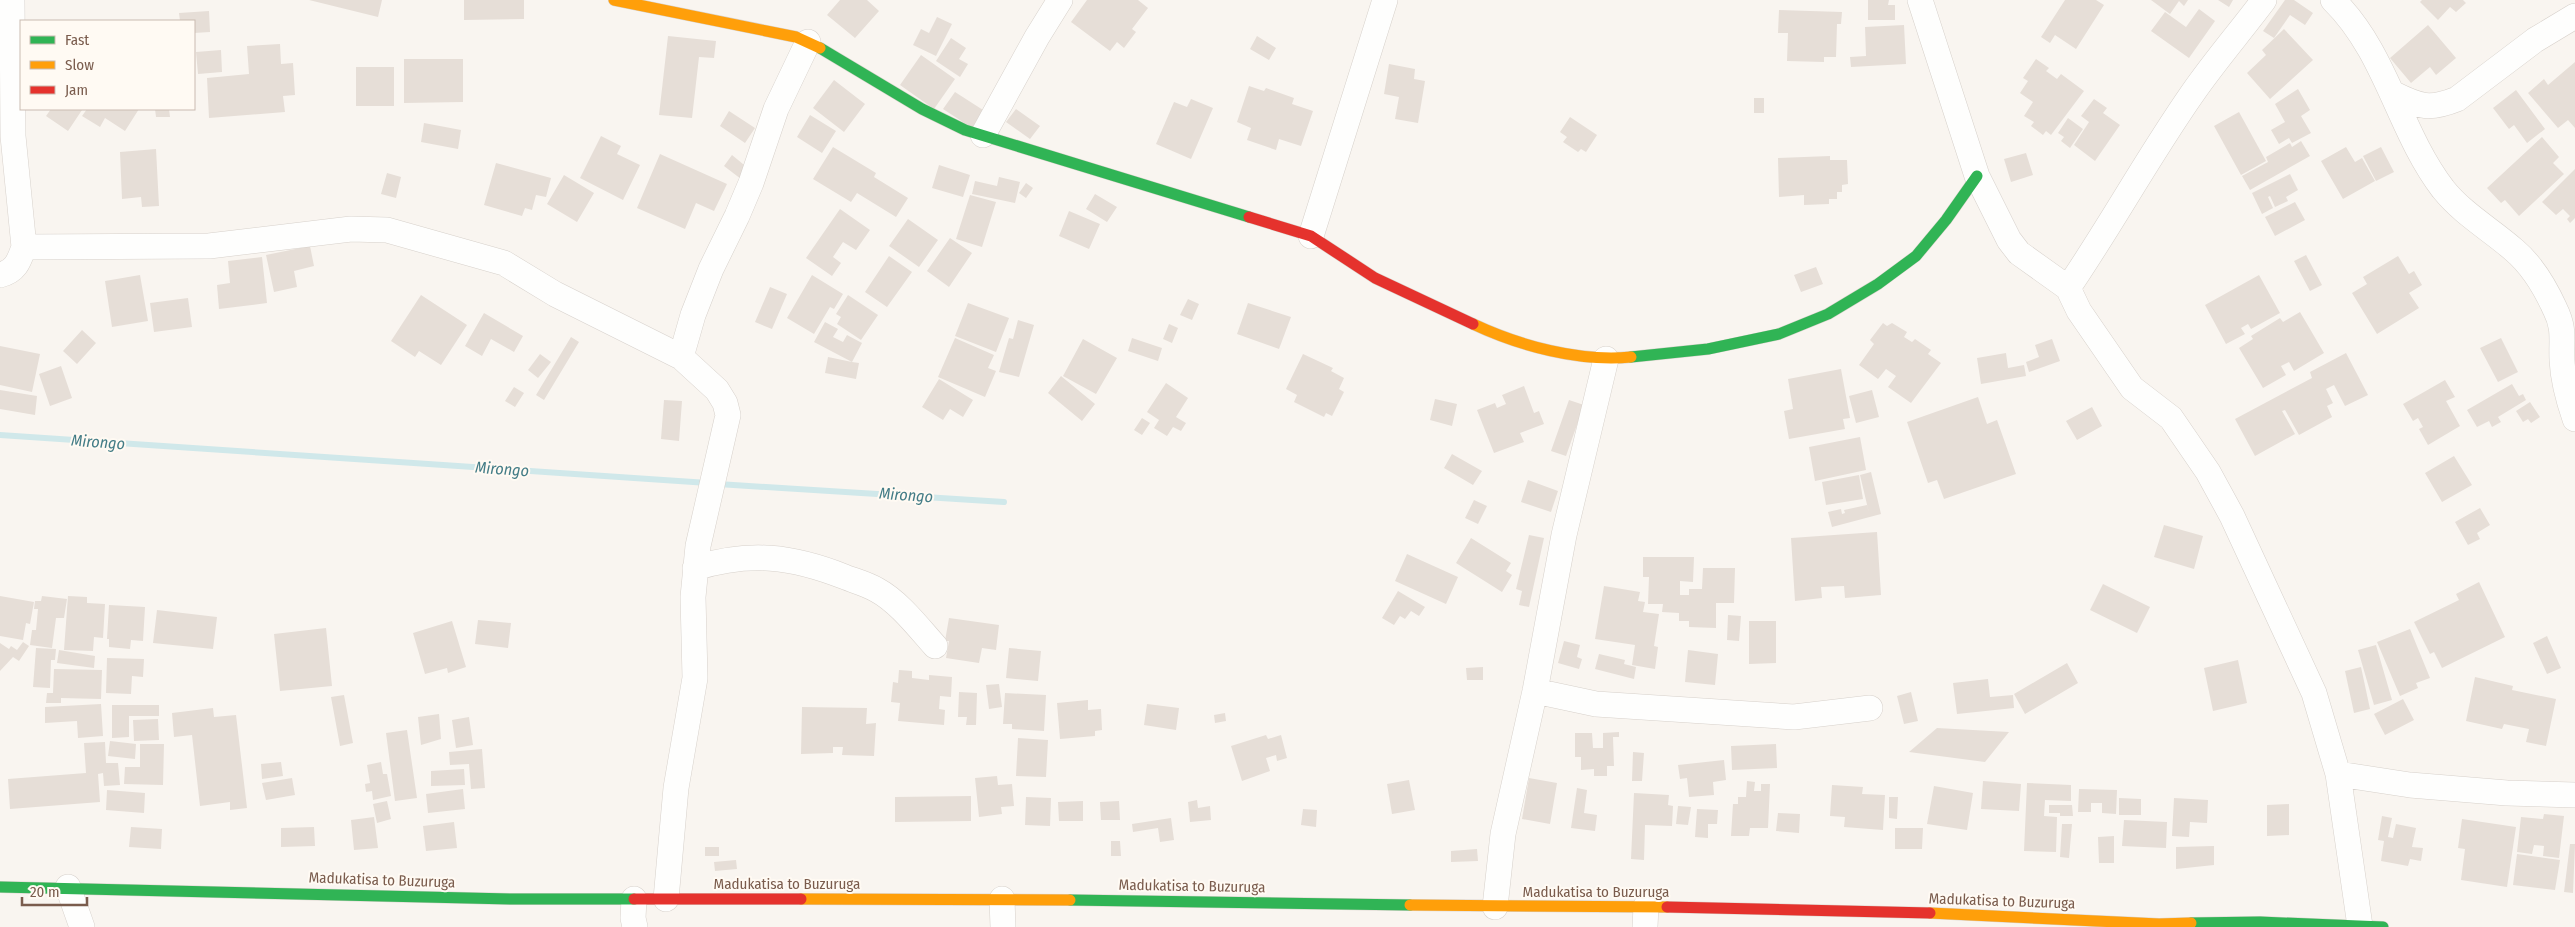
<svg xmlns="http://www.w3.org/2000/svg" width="2575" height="927" font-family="'Fira Sans Condensed',sans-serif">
  <rect width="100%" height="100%" fill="#f9f5f0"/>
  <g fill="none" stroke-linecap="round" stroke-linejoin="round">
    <path stroke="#d0e8ea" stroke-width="6" d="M0,435L708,483
      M718,484L1004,502"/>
  </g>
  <path fill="#e6ded7" d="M309,0H382L378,17Z
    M464,0H524V19L464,20Z
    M840,0H867L879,11L855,38L827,15Z
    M1087,0H1138L1148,8L1132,29L1136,32L1124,48L1117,42L1110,51L1071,22Z
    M1868,0H1889L1888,5H1895V20H1868Z
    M2065,0H2096L2104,5L2076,49L2055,35L2050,43L2041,37Z
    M2151,0H2188L2184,6L2179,1L2170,14Z
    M2218,0H2233L2229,7Z
    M2285,0H2294L2313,13L2305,25L2290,15L2274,38L2263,31Z
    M2422,0H2463L2466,3L2456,12L2450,7L2438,20L2420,2Z
    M2199,9L2215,21L2189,58L2151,31L2165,12L2186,27Z
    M1779,10L1842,12L1841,24H1837L1836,57H1824V62L1787,61L1788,33H1778Z
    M209,11L210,32L194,33V21H180L179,13Z
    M937,17L952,24L936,56L913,45L921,29L929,33Z
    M1904,25L1906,64L1851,67L1850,57L1866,56L1865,27Z
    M2428,25L2456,58L2436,75L2430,67L2411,83L2390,58Z
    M2284,29L2313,60L2270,99L2247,73L2266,55L2262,50Z
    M668,36L716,41L714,58L699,57L692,118L659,115Z
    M1257,36L1276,48L1269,60L1250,49Z
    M951,38L966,48L959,59L968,64L960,77L936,61Z
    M280,44L281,64L293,63L295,95L283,96L285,112L209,118L207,78L249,74L247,46Z
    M221,50L222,72L198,74L196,52Z
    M921,55L955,79L934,109L900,85Z
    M404,59H463V102L404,103Z
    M2036,59L2049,68L2046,71L2057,79L2061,74L2084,91L2051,135L2046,131L2043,135L2031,126L2034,122L2024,116L2033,102L2020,93L2028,81L2023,78Z
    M2575,62V128L2568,120L2558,128L2528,93L2544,79L2548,85Z
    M1389,64L1415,69L1414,79L1425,81L1418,123L1395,119L1399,97L1384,94Z
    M356,67H394V106H356Z
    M834,80L865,104L844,132L813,108Z
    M1249,86L1264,91L1266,88L1294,98L1292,104L1313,111L1301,146L1279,139L1276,150L1247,140L1251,128L1237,122Z
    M2298,89L2310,110L2301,116L2311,133L2292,143L2289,138L2279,144L2271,130L2285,122L2275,104Z
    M2516,90L2545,129L2527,143L2514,125L2509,129L2493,108Z
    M955,92L983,110L972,128L943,109Z
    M1754,98H1764V113H1754Z
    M1191,99L1213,108L1191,159L1156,144L1174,102L1187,107Z
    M2094,99L2107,108L2103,113L2120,125L2095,161L2074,145L2089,122L2081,116Z
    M51,109H79L82,110L68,131L46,116Z
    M87,109H139L125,131L105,118L100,127L82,116Z
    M155,109H169L170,117H156Z
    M1016,109L1040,126L1030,139L1006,122Z
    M729,111L755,128L745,143L720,126Z
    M2239,112L2266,161L2241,175L2214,126Z
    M810,115L836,131L822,153L797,137Z
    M1570,117L1597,135L1586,152L1581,149L1578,152L1563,142L1567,137L1560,132Z
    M2068,118L2083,129L2070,148L2061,141L2064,137L2058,133Z
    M424,123L461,130L458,149L421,142Z
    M601,136L621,146L617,154L640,165L623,200L580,178Z
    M2542,137L2559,157L2553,163L2564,174L2519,216L2505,200L2501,203L2487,188Z
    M2301,141L2310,156L2250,190L2242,176L2268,162L2266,157L2290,143L2292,147Z
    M833,147L876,173L874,177L908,198L896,217L857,193L851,202L813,179Z
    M2346,147L2355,162L2362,158L2375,181L2343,199L2321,161Z
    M2381,147L2394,172L2376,181L2363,156Z
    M156,149L159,206L142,207L141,197L122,199L120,152Z
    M2026,153L2033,175L2011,182L2004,159Z
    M660,154L727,184L714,211L696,203L685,229L637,208Z
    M732,155L749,169L741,179L724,166Z
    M1830,156V160H1847L1848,184L1842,185V192H1837V199H1829V204L1804,205V195L1779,197L1778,158Z
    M496,163L551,178L546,197L536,195L532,210L525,208L522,216L484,205Z
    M939,165L970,175L963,197L932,188Z
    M2575,169V218L2570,223L2567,219L2570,216L2563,209L2556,215L2542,202Z
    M387,173L401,177L396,198L381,194Z
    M2290,174L2298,190L2286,197L2288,201L2275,207L2270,196L2268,197L2273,208L2262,214L2252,193Z
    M564,175L594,193L577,222L547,204Z
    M999,177L1020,182L1015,203L972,194L975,181L997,186Z
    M1026,183L1033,188L1026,198L1019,193Z
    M1095,194L1117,207L1107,222L1086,209Z
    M970,195L996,202L982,247L956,239Z
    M2295,202L2305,220L2275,236L2265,217Z
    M840,209L870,230L856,250L843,242L833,257L841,263L832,276L806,258Z
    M1069,211L1100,224L1089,249L1059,236Z
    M908,219L938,240L919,267L889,246Z
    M950,238L972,253L949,287L927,271Z
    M310,246L314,266L294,271L297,287L274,292L266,255Z
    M2306,255L2322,285L2310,291L2294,261Z
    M889,256L912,272L887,307L865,292Z
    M2398,256L2409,274L2414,271L2422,285L2409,293L2419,308L2377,334L2352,293L2367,284L2363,277Z
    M262,257L267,303L219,309L217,285L230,283L228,261Z
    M1816,267L1823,284L1801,292L1794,275Z
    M140,275L148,321L112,327L105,281Z
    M812,275L843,294L834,309L830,307L814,334L787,318Z
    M2259,275L2280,313L2251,329L2248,324L2241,328L2245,334L2226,344L2205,305Z
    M770,287L787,294L772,329L755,322Z
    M421,295L467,325L441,365L419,351L415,357L391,341Z
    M848,295L878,315L861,340L837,324L841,317L836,314Z
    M188,298L192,327L154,332L150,303Z
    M1188,299L1199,304L1192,320L1180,315Z
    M968,303L1009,318L996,352L955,336Z
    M1248,303L1291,317L1279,349L1237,334Z
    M2300,312L2324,353L2294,371L2289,362L2281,366L2286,375L2263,388L2239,348L2253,339L2251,336L2280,318L2283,322Z
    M484,313L523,336L514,352L491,339L482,356L465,346Z
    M1018,320L1034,325L1019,377L999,372L1009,338L1013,339Z
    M825,322L838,329L833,337L843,342L847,335L862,343L852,362L859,363L856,379L825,373L828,357L852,362L814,342Z
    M1883,323L1887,326L1892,323L1907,332L1904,337L1912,342L1915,339L1931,350L1928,354L1941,363L1911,403L1888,387L1896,376L1886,369L1878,379L1859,365L1874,344L1870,340Z
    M1169,324L1178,328L1172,343L1163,339Z
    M82,330L96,343L77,364L63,351Z
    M571,337L579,342L544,400L536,395Z
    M955,338L994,355L988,368L996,371L985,397L938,377Z
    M1132,338L1162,348L1158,361L1128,351Z
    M2501,338L2518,372L2498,382L2480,348Z
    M1083,339L1117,358L1096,394L1063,376Z
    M2052,339L2060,361L2029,372L2026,362L2039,357L2035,345Z
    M0,346L40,354L32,392L0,385Z
    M2006,353L2008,368L2024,365L2026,376L1981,384L1977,358Z
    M2346,353L2368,395L2345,406L2334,385L2326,389L2333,403L2327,406L2332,417L2299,435L2285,410L2282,411L2295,434L2255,456L2235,419L2312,378L2310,372Z
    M540,354L551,362L538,378L528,370Z
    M1303,354L1333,368L1331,371L1344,378L1339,389L1344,392L1332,416L1326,413L1324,417L1294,402L1297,395L1286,389Z
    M61,366L72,398L50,406L39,374Z
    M1841,369L1850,418L1843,419L1845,429L1789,439L1784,411L1793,409L1788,379Z
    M1061,376L1095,404L1082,421L1048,393Z
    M939,379L973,400L963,417L950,409L943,420L922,407Z
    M2445,380L2455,397L2446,401L2460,426L2428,445L2419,429L2423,427L2418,418L2413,421L2403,404Z
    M1166,383L1188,398L1176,417L1186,423L1181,431L1173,427L1167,436L1154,428L1159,420L1147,412Z
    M2512,384L2519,396L2523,394L2526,400L2498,417L2501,422L2492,427L2489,421L2477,427L2467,410Z
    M1524,386L1534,413L1539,411L1544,424L1520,433L1524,442L1494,453L1477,410L1495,403L1497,408L1506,404L1502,395Z
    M514,387L524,393L515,407L505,401Z
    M0,390L37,396L35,415L0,409Z
    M1872,390L1879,417L1856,423L1849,396Z
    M1978,397L1987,424L1997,420L2016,474L1944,499L1937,480L1928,483L1907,422Z
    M1435,399L1457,404L1452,426L1430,420Z
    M664,400L682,401L679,441L661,439Z
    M1569,400L1584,405L1566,456L1551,451Z
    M2530,402L2540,417L2531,423L2528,419L2523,422L2516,411Z
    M2092,407L2102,426L2077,440L2066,421Z
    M1142,418L1150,423L1142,435L1134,430Z
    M1860,437L1866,470L1815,481L1809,447Z
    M1452,454L1482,471L1473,485L1444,468Z
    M2454,456L2472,485L2442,502L2425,473Z
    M1871,472L1881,514L1832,527L1828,512L1841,509L1842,514L1845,513L1844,510L1867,505L1869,513L1860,475Z
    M1859,475L1863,499L1826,505L1822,482Z
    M1528,480L1558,491L1551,512L1521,502Z
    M1474,500L1487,506L1478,524L1465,518Z
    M2480,508L2490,525L2477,533L2480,539L2468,545L2455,522Z
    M2164,525L2203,536L2194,569L2154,557Z
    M1877,532L1881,595L1845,598L1844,586L1821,587L1822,598L1795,601L1791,538Z
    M1529,535L1544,538L1529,607L1519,605L1522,591L1516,589Z
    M1471,538L1511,563L1506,571L1512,575L1502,592L1456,563Z
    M1407,554L1458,577L1446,604L1395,581Z
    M1643,557H1694L1693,582L1680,581V595H1689V589H1702L1703,568H1735L1734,603H1716V628L1689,627V621H1679V613L1662,612L1663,604H1648L1649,577H1643Z
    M2479,582L2505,637L2442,668L2434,652L2430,654L2414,622L2459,600L2456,594Z
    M2103,584L2150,607L2137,633L2090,610Z
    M1604,586L1640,592L1638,601L1645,602L1643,612L1659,614L1654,646L1658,647L1655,669L1632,665L1635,645L1595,639Z
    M1398,591L1425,607L1419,616L1411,611L1405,619L1400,616L1394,625L1382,618Z
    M0,596L34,602L30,624L26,623L23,640L0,636Z
    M42,596L67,599L64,618H56L52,648L30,645L32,630H36L38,609H34L35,601H41Z
    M68,596L87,597V603L105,604L103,638L94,637L93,651L64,650Z
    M109,605L145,607L143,641L131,640L130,649L109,647V639H107Z
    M157,610L217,617L213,649L153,643Z
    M1728,615L1741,616L1739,641L1727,640Z
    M949,618L999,625L996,650L982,648L979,663L946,658L949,641H945Z
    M478,620L511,623L508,648L475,644Z
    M452,621L466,667L448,673L447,668L425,674L413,633Z
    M1749,621H1776V663L1749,664Z
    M326,628L332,686L280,691L274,634Z
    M2410,629L2430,678L2416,683L2418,688L2400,696L2377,642Z
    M2547,636L2561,668L2547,674L2533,643Z
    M1564,641L1580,645L1577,657L1582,659L1579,669L1558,663Z
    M23,642L29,646L19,661L13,657L0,671V643L9,649L11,646L17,650Z
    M2376,645L2392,700L2374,705L2358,650Z
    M36,648L56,649L55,660H51L50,688L33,687Z
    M1009,648L1041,651L1038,681L1006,678Z
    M59,650L95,656L94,668L57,663Z
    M1688,650L1718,654L1715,685L1685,682Z
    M1599,654L1625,660L1624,664L1636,667L1634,679L1595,669Z
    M107,658L144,659L143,677L132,676L131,694L106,693Z
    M2238,660L2247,703L2213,711L2204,668Z
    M2067,663L2078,683L2025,714L2014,694Z
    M1483,667V680H1467L1466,668Z
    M2361,667L2370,709L2354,713L2345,671Z
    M54,669L102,670L101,699L61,698V703H46L47,693H53Z
    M899,670L912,671V678L929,680V675L952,677L951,697L940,696L939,709L945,710L944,725L898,721L900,703L891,702L893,682L898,683Z
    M2475,677L2513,686L2512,690L2556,699L2546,746L2526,742L2529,729L2504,724L2502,729L2466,721Z
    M1988,679L1990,697L2013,695L2014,708L1957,714L1953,683Z
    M999,684L1002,707L989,709L986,685Z
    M959,692L977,693L976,725H966L967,717H958Z
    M1911,692L1918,721L1904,724L1897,696Z
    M1005,693L1046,695L1044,731L1012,729V724H1003Z
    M344,695L353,743L340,746L331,697Z
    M2403,699L2414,720L2385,735L2374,714Z
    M1088,700V710L1101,709L1102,730L1095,731V736L1060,739L1057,703Z
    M101,704L103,736L78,738L77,721L45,723V707Z
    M1147,704L1179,708L1176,730L1144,725Z
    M112,705H159V716H129V737L112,738Z
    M802,707L867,708L866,724L876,723L874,756L842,755L843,747H833V753L801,754Z
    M213,708L214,717L236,715L247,808L230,810V802L200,806L192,735L174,737L172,713Z
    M1225,713L1226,721L1215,723L1214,715Z
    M439,714L441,739L421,745L418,717Z
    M469,717L473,745L456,748L452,720Z
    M158,719L159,740L134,741L133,720Z
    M1937,728L2009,732L1985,762L1909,752Z
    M407,730L417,798L395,801L386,733Z
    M1619,732V737H1613L1614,766H1607V776H1594V769L1581,770V757H1575V733H1592L1593,748H1603V733Z
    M1266,735L1268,739L1281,735L1287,758L1277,761L1276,755L1266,758L1270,771L1242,781L1231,746Z
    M1018,738L1048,740L1046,777L1016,776Z
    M110,741L136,744L135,759L108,756Z
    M105,742L106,763H118L120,785L104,786L103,773L98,774L100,802L10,809L8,779L86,773L84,743Z
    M140,744H164L163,785L124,784L125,767H140Z
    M1776,744L1777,768L1732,770L1731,746Z
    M482,749L485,788L471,789L469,764L450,765L449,752Z
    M1633,752L1644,753L1642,781H1632Z
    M1724,760L1726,780L1713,782L1714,795L1689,797L1687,778L1680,779L1678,765Z
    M281,762L283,776L262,779L261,764Z
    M381,762L383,774H387L391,796L373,800L372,791L366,792L365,784L370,783L367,765Z
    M464,769L465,785L431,786V771Z
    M997,776L998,785L1012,784L1014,806L1001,807L1002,814L979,817L975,778Z
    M292,778L295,795L266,800L262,783Z
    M1529,778L1557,783L1550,824L1522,819Z
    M1409,780L1415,810L1392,814L1387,784Z
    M1747,781L1755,782L1754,791H1761V784H1770L1768,828H1750L1749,836H1731L1733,804H1738V797H1746Z
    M1983,781L2021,784L2019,811L1981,809Z
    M2027,783L2071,785V801L2045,800L2044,816L2057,817L2056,852L2024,851Z
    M1832,785L1863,787L1862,794L1885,795L1883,830L1844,827L1845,817L1830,816Z
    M1934,786L1973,793L1967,830L1927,824Z
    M1577,788L1587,790L1584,813L1597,815L1595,831L1571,828Z
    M463,789L465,809L428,813L426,794Z
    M2079,789L2117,790L2116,814L2102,813V803H2091V812H2078Z
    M107,790L145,793L144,813L106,810Z
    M1634,793L1669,795L1668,805L1673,806L1672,826L1645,825L1644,860L1631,859Z
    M971,796V821L895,822V797Z
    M1026,797L1051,798L1050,826L1025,825Z
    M1889,797H1898L1897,819L1889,818Z
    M2119,798L2141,799V815H2119Z
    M2174,798L2208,800L2207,823L2190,822L2189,837L2172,836Z
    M1197,800L1198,808L1210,806L1211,820L1190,822L1188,802Z
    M387,801L391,819L377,823L373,804Z
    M1083,801V821H1059L1058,802Z
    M1119,801L1120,820H1101L1100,802Z
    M2289,804V835L2267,836V805Z
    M2049,805H2072L2073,816H2060V813H2049Z
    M1678,806L1691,807L1688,825L1676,824Z
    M1303,809L1317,810L1316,827L1301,825Z
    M1697,809L1718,810L1717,824H1708V838L1695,837Z
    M1778,813L1800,814L1799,833L1776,831Z
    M2544,814L2564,816L2559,858L2543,856L2544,846L2534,845L2532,854L2517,852L2521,817L2543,819Z
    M2382,816L2392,818L2388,837L2393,838L2396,824L2416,828L2412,847L2423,848L2421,861L2410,859L2408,866L2381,861L2384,841L2378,840Z
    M374,817L378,848L354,850L351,820Z
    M1171,818L1174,840L1160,842L1158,828L1133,832L1132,824Z
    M2462,819L2516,827L2507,887L2461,880L2465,849L2458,848Z
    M2124,820L2167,822L2166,848L2122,846Z
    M454,822L457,848L426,851L423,826Z
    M2062,824H2072L2069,858L2060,857Z
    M131,827L162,829L161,849L129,847Z
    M314,827L315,846L281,847V828Z
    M1895,828H1923L1922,849H1895Z
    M2114,836V863H2099L2098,837Z
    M1111,841H1120L1121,856H1111Z
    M2570,844H2575L2573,893L2564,892Z
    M2214,846V865L2176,869V847Z
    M705,847H719V856H705Z
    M1477,849L1478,861L1451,862V851Z
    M2517,854L2560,860L2555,890L2513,885Z
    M736,860L737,869L715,871L714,862Z"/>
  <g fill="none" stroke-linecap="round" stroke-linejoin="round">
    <g stroke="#d7d1cb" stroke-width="26">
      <path id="street" d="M1920,0L1977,176L2009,240L2019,253L2068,288L2079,311L2132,388L2171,418L2208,472L2232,516L2314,693L2338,774L2360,926
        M2333,0C2387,53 2398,130 2443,189C2463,214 2490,229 2514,250C2533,266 2545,287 2555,309C2565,329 2561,339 2562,360C2563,381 2568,399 2575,419
        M2394,94C2420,107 2430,110 2457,99L2535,40L2575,16
        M983,135L1037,37L1060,0
        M1311,236L1385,0
        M24,247L209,246L351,229L387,230L504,263L555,294L681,357L717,390L725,403L728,415L698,546L693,597L695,678L676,788L666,899
        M0,275C16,271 19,261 24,247L13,136L12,0
        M2068,288C2111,225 2148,157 2192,94C2214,62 2240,32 2264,0
        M681,357L693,315L711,269L737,216L751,183L776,109L808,42
        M695,568C750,551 792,556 845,577C855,581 867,584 877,590C899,602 918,627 935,646
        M1535,691L1596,704L1794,717L1870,708
        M2338,774L2410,785L2507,793L2575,795
        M68,887L82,927
        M634,899L633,918L635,927
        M1002,899L1003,927
        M1495,907L1503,834L1535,691L1564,535L1606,359
        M1645,927L1646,906"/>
    </g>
    <g stroke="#d9d2cb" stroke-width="12">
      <path id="fast" d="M820,48L922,109L965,130L1249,217
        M1631,357L1708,349L1779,334L1828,314L1878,284L1916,256L1946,220L1977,176
        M0,887L513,899H634
        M1070,900L1410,905
        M2191,923L2260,922L2383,927"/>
    </g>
    <g stroke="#d9d2cb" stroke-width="12">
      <path id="slow" d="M614,0L796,37L820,48
        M1473,324C1520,346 1579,362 1631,357
        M801,899L1070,900
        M1410,905L1667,907
        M1930,913L2159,924L2191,923"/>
    </g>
    <g stroke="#d9d2cb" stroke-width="12">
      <path id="jam" d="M1249,217L1311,236L1375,278L1473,324
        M634,899H801
        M1667,907L1930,913"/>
    </g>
    <use href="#street" stroke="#fefefd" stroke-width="25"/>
    <use href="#fast" stroke="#30b455" stroke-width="11"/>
    <use href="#slow" stroke="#ff9f0a" stroke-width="11"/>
    <use href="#jam" stroke="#e5322d" stroke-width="11"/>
  </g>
  <g text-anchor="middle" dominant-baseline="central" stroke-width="4" stroke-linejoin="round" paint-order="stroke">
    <g font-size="15" fill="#7a5c4d" stroke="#fffaf3">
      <text transform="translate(382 880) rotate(2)">Madukatisa to Buzuruga</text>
      <text x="787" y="884">Madukatisa to Buzuruga</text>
      <text transform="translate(1192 886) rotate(1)">Madukatisa to Buzuruga</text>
      <text x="1596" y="892">Madukatisa to Buzuruga</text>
      <text transform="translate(2002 901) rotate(2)">Madukatisa to Buzuruga</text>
    </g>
    <g font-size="16" font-style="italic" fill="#437c86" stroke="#fffaf3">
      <text transform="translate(98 442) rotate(4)">Mirongo</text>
      <text transform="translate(502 469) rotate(4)">Mirongo</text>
      <text transform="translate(906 495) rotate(4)">Mirongo</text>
    </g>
  </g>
  <rect x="20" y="20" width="175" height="90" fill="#fffaf3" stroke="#cabbb1"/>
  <rect x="30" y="36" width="25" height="8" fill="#30b455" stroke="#cabbb1"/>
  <text x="65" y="45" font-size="15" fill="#7a5c4d">Fast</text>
  <rect x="30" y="61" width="25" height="8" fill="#ff9f0a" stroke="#cabbb1"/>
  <text x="65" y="70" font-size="15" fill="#7a5c4d">Slow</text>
  <rect x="30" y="86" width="25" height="8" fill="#e5322d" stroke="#cabbb1"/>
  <text x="65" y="95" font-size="15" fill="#7a5c4d">Jam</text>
  <path d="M22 897v8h65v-8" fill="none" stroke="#7a5c4d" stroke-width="2.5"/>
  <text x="30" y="897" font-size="15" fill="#7a5c4d" stroke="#fffaf3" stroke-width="4" paint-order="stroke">20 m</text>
</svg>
